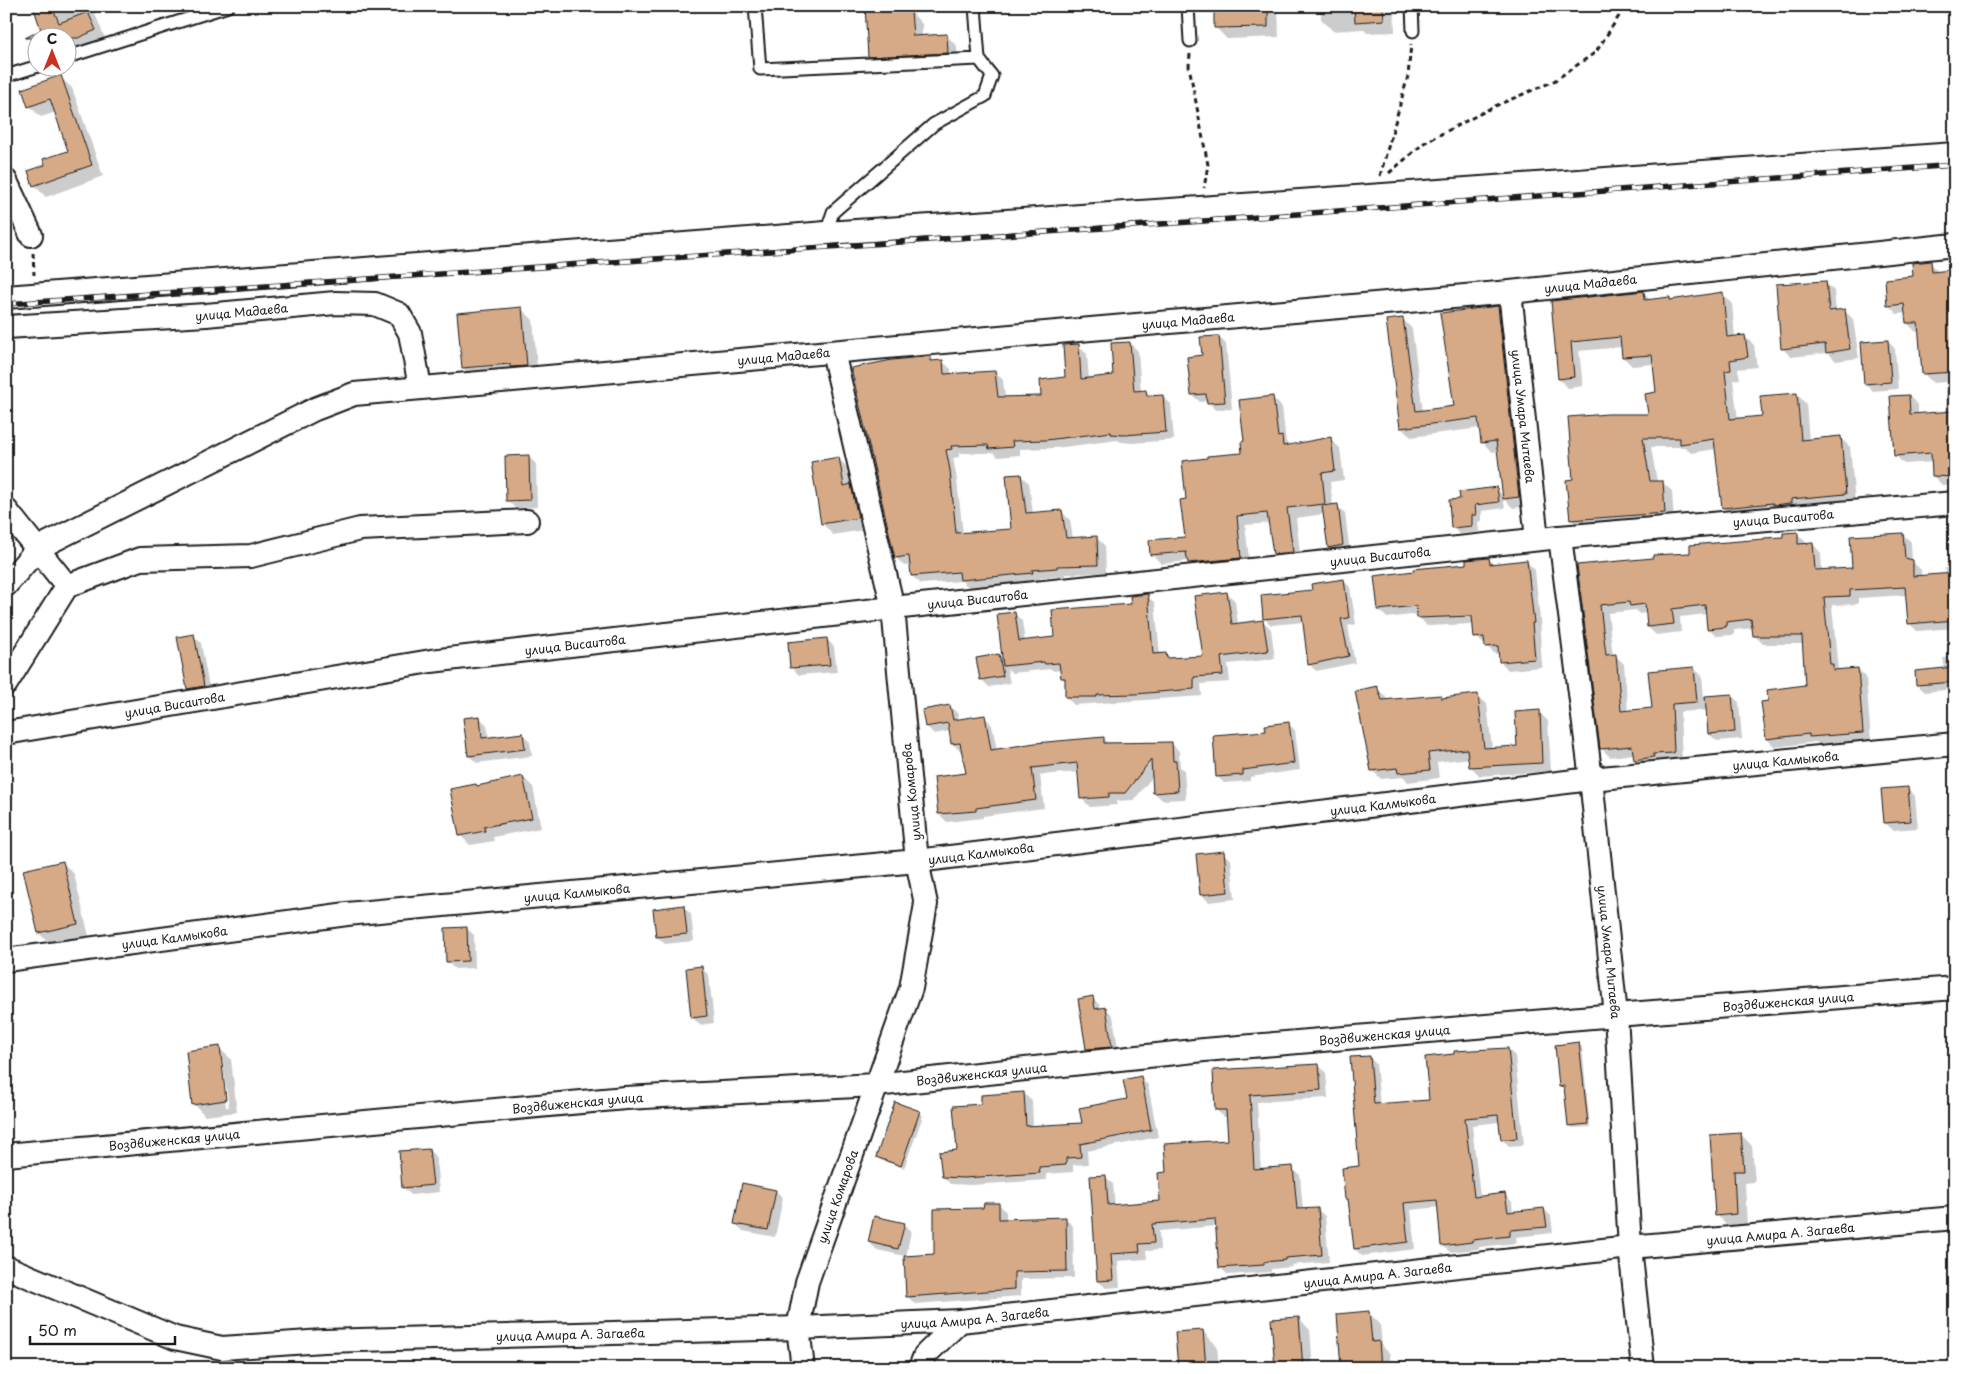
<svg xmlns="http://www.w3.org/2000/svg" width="1961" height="1374" font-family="'Playpen Sans',sans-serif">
  <rect width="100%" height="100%" fill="#fff"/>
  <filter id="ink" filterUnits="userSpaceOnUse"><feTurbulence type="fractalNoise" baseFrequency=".02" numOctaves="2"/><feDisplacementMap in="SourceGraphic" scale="10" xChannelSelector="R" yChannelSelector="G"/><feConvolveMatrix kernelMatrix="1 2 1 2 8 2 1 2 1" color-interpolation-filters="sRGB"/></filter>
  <g filter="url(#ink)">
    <path fill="#0003" fill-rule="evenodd" d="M34,6H92L106,41L68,56V38Z
      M906,6L922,24V36L946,35L957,46L958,63L880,67L869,56Z
      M1215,6H1278L1279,37L1227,39L1215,27Z
      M1321,6H1394L1395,32L1367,33L1363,29L1333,31L1321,19Z
      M60,77L72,88L103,176L46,197L34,185L47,165L70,152L56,112L41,117L29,106Z
      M1930,262L1939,273L1951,271L1955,275V485H1942L1933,476V462L1904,464L1895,455L1909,396L1918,405V414L1946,413V382L1933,383L1924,374L1920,331L1916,332L1907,323L1906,313L1897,314L1888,305Z
      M1825,282L1834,291L1836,311L1844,310L1853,319L1859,358L1836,361L1828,353L1791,357L1782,348Z
      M1643,292L1651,301L1670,299L1672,301L1723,294L1732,303L1735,337L1744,336L1754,345L1757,367L1738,369L1740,379L1733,380L1738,420L1764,418L1797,394L1806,404L1809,441L1841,438L1850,447L1855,503L1733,517L1724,508L1716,449L1691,453L1685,447H1651L1657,482H1662L1672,491L1674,522L1581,529L1571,519L1575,480L1649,415L1657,393L1654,364L1632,366L1623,357L1622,347L1579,351L1583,386L1568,388L1559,379L1552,302Z
      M1498,308L1507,317L1528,506L1513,508L1503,498L1505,508L1482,511V521L1478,522L1479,532L1459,534L1452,527L1462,501L1496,488L1503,496L1498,451L1492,452L1482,442L1480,428L1411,437L1401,428L1403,319L1412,329L1423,412L1455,407Z
      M522,309L533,320L538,377L474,379L463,368Z
      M1219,337L1226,344L1232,409L1215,410L1208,401L1200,402L1192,395L1203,356Z
      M1888,341L1895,349L1898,389L1873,391L1866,384Z
      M1130,343L1138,351L1141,392H1146L1151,397L1162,396L1171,404L1174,440L1132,443L1121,442L1118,440L1055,448L1020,449V455L998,457L994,453H959V457L953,458L957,480L963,534L1013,530L1020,475L1029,483L1033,514L1062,512L1070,520L1073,538L1096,537L1105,546L1106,573L1065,574V576L1040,578V581L969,588L962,581L921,584L912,576L911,565L904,566L896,558L930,358L934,362L942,361L951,369V374L995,372L1003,380L1005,398L1043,397L1066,378L1078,346L1087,354L1089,379L1114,376Z
      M1272,397L1282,407L1286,442L1289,446L1330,439L1340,448L1344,480L1330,482L1333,506H1337L1345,513L1350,553L1336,555L1329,547L1324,514L1296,518L1301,561L1284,563L1274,554L1270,523L1245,525L1250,567L1198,572L1189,561L1161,564L1152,554L1186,538L1187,500L1244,454L1245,442Z
      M528,456L536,464L537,507L515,508L507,500Z
      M839,459L850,470L853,489L862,497L869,529L833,535L822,523Z
      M1797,534L1806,542V545L1813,544L1821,553L1822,571L1853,569L1903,534L1911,542L1912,561L1921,570V577L1946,575L1945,568L1955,567V628L1917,631L1909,623L1907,595L1858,598V604L1832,605L1838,671L1858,669L1866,677L1871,741L1819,745L1816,742L1775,747L1767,739L1770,702L1806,686L1803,644H1763L1755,636L1754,628L1734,630V635L1717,636L1708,628L1707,614L1680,617L1681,632L1656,635L1648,627L1647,613L1639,614L1636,610L1608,613L1613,656H1616L1624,664L1628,712L1653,709L1694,668L1702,676L1704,697L1731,695L1739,702L1742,739L1717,741L1709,734L1707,710L1680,712L1682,761L1643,768L1635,759L1634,754L1610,757L1602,749L1579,566L1654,559L1785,538Z
      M1489,559L1495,565L1527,562L1535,570L1541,630L1540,631L1542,667L1508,670L1500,661L1499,654H1495L1476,637L1474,624L1427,626L1419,617L1418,614L1387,618L1379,610L1467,565Z
      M1343,580L1350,587L1356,624L1348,626L1355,663L1316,671L1309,664L1304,622L1271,625L1264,618L1314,592Z
      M1227,593L1235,601L1238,624L1263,621L1271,629L1275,659L1228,664L1230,682L1201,684L1202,696L1074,705L1066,697V681L1062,678L1061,670L1054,671L1051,669L1012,673L1007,668L1010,683L989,687L981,679L999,655L1004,660L1015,614L1022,621L1025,642L1055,638L1132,605L1147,596L1155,603L1160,655L1166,654L1171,659L1205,657Z
      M193,635L201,643L210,693L196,696L188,688Z
      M827,639L834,647L837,672L799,675L792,668Z
      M1955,657V689L1925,692L1917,685L1945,669L1943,658Z
      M1377,688L1386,697L1387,701L1440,697L1442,699L1477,695L1487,704L1492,748L1518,747L1539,712L1548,721L1551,771L1480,776L1471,767L1470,758L1437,762L1439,778L1408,782L1404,777L1381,779L1372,770Z
      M950,706L958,714L959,721L984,716L992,725L997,750L1103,738L1109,744L1171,743L1179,751L1180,767L1184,770L1186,799L1162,800L1154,792L1153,776L1134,800L1116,801L1117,805L1090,807L1082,799L1079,772L1040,775L1044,808L983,816V818L947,822L939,814L967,775L963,751H960L952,743L950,731L934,734L926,726Z
      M479,717L487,725L489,739L523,734L530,742L532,756L477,763L469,756Z
      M1288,724L1295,730L1300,770L1250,777V781L1224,783L1217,776L1267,732Z
      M523,777L533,787L541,828L493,837L494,841L470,845L460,835L477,787Z
      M1908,788L1915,796L1918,828L1893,830L1885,823L1883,790Z
      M1223,853L1231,860L1235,899L1209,902L1201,894Z
      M63,863L74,874L89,936L50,944L39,933Z
      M683,907L691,914L694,941L665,944L657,937Z
      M466,928L474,935L475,968L455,969L447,962Z
      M701,968L709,975L714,1023L700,1025L692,1017Z
      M1092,998L1100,1005L1101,1009L1106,1008L1113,1016L1119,1054L1095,1056L1088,1049Z
      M1579,1044L1582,1047L1590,1127L1573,1128L1569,1125L1566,1089L1560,1086Z
      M219,1048L231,1059L237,1112L205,1116L194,1104ZM220,1059H222L229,1107H226Z
      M1508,1049L1515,1056L1524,1145L1509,1146L1502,1139L1500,1122L1472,1125L1480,1197L1505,1194L1512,1202L1513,1213L1544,1209L1551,1216L1553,1233L1516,1237L1517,1243L1479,1247V1249L1450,1252L1442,1245L1439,1207L1411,1210L1415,1249L1362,1256L1355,1249L1350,1201L1347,1198L1360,1167L1369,1057L1376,1064L1380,1105L1430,1101Z
      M1319,1065L1326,1073L1328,1098L1257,1102L1261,1170L1292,1168L1300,1175L1303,1210L1317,1209L1325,1216L1329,1262L1292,1265V1267L1271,1269V1272L1228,1275L1221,1268L1217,1226L1159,1231L1160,1250L1146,1251L1147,1259L1118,1261L1120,1287L1106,1288L1098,1281L1106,1177L1113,1184L1115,1206L1162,1203L1167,1174L1229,1141L1228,1117H1224L1216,1110L1214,1071Z
      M1140,1078L1148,1085L1158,1137L1087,1151L1088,1164L1073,1165V1172L1046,1174L1047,1180L972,1185L950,1184L943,1176L983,1105L1024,1094L1032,1101L1033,1127L1083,1124L1128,1100Z
      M919,1112L923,1116L904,1168L880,1160L877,1157Z
      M1741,1134L1752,1146L1755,1182L1745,1183L1747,1226L1728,1227L1717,1215Z
      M429,1150L436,1157L439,1192L411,1195L403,1187Z
      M776,1191L783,1198L775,1237L743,1231L735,1223Z
      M999,1204L1006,1212V1220L1066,1219L1073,1226L1074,1278L1021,1279V1296L915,1304L907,1296L905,1256L877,1250L869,1242L904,1224L911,1231L906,1257L935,1255L984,1209Z
      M1369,1313L1380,1324L1382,1346L1390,1354L1391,1368H1342Z
      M1299,1318L1310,1330L1313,1368H1276Z
      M1203,1331L1217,1346L1219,1368H1179Z"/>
    <path fill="#d6aa87" stroke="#1c1c1c" d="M33,6H52L59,23L88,12L96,30L78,38H25L41,30Z
      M865,6H907L911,11L913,36L947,34L948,53L868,57Z
      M1238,6H1268V27L1214,28V12L1238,11Z
      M1354,6H1383L1384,20L1355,22Z
      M61,75L92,165L33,186L28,171L45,165L43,159L68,151L50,99L28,107L22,89Z
      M1931,261L1932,272L1951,270L1955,296V372L1922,374L1918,323H1906L1904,304L1887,306L1885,279L1913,276L1912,263Z
      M1826,281L1829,311L1845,309L1850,349L1826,353L1825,344L1781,349L1776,284Z
      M1644,291L1645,300L1670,297V300L1723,292L1727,337L1745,335L1748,357L1730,360L1731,370L1725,371L1730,419L1762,416L1760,396L1797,393L1801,440L1841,436L1846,494L1791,499V503L1773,505V503L1722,508L1714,439L1680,444V438H1643L1650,481H1663L1665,513L1570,520L1566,480L1573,479L1568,417L1608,414H1648L1645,394L1656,392L1652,355L1622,357L1620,337L1571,342L1574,377L1558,379L1551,301Z
      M1498,306L1519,497L1503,499L1496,441L1481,443L1478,418L1400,428L1386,320L1403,318L1416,411L1454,406L1440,313Z
      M522,307L527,366L510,367V364L462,368L457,313Z
      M1219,336L1225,402L1207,403L1206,394L1191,395L1187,357L1202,355L1200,337Z
      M1888,340L1891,382L1864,384L1861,342Z
      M1130,342L1134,391L1146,390L1147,396L1163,395L1166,432L1123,435L1111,434V432L1046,440L1012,441L1013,447L989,449L988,445L951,446L952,449L946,450L950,470L956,533L1011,529L1006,475L1021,474L1026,513L1062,510L1066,538L1097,536L1098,565L1057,566V568L1032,570L1033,573L960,580L959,572L911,576L909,556L895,558L851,368L892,360L931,356V361L943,360L944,374L995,371L998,397L1041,396L1040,380L1065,377L1063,345L1079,344L1081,379L1113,375L1111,343Z
      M1909,395L1910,414L1955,411V477L1932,476L1931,453L1894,456L1890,396Z
      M1273,396L1278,437L1282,436L1283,446L1331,437L1335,471L1322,473L1325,504L1287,508L1293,552L1273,554L1267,513L1237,516L1241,558L1188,563L1186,552L1150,555L1149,540L1185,537L1180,500L1186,499L1182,461L1207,458V456L1242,453L1241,442L1244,441L1239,400Z
      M529,455L530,500L506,501L505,456Z
      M839,457L844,486L851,484L858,518L821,524L811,462Z
      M1497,487L1499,502L1475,505L1476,515H1472V526L1451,528L1449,500L1460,499L1459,492Z
      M1338,504L1343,545L1328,548L1322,506Z
      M1798,532V544L1813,543L1815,570L1852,568L1850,536L1903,533L1905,558L1913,560V576L1955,573V620L1908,624L1905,587L1850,590V596L1824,597L1830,664H1833V670L1858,668L1863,733L1809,737V734L1766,739L1761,702L1768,701L1767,690L1805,685L1802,636H1753L1751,619L1726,622V627L1707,629L1705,605L1672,609L1674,624L1647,627L1645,604L1630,606L1629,602L1600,605L1606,655L1616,654L1621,711L1652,708L1648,671L1694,667L1697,702L1672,704L1674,753L1653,754L1654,757L1634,760L1632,746L1600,749L1577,565L1653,558V555L1690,553V545L1764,539V538L1783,537V533Z
      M1489,558L1490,564L1527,560L1534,623H1532L1535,659L1499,662L1498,646L1485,647L1484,637L1474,638L1472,616L1417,618L1416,606L1378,610L1374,576L1414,571L1413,569L1466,564V560Z
      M1344,579L1349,618L1341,619L1349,656L1308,665L1302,615L1263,619L1261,595L1312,590L1311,584Z
      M1227,592L1232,624L1263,620L1268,651L1221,657L1223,675L1194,677V689L1135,694L1097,695V697H1065V678H1061L1059,663L1045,664L1044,662L1003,666L997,614L1015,612L1019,641L1054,637L1052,610L1131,604L1130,596L1148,594L1153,654L1166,653L1167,658L1203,656L1194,596Z
      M194,634L204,686L187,689L177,637Z
      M827,638L830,665L790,668L788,642Z
      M999,654L1003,676L980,680L976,658Z
      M1955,667V682L1916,685L1915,671Z
      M1377,686L1382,700L1441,695V698L1478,694L1484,748L1517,746L1515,712L1540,710L1542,763L1469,767L1467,749L1428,753L1430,770L1398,773L1397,768L1371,771L1355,691Z
      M1732,694L1735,732L1708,734L1705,696Z
      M950,705L953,720L985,715L991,750L1035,743L1104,737V743L1172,742L1173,761H1176L1178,791L1153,793L1151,760L1125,793H1109V797L1080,799L1077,763L1032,768L1036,800L976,808V811L938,814L934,777L966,773L960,743L951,744L948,723L925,727L922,710Z
      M480,716L482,738L523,733L525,749L468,756L463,718Z
      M1289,722L1294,763L1243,770V775L1216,777L1213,735L1266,731L1265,725Z
      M523,776L532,818L484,827L485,831L459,836L450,789L476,784L477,786Z
      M1908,787L1911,821L1884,823L1881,789Z
      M1224,851L1228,892L1200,895L1196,854Z
      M63,861L78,924L38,933L23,870Z
      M684,905L687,934L656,937L653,909Z
      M467,927L468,961L446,962L445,928Z
      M702,966L707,1016L691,1018L686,968Z
      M1093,996L1095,1009L1106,1007L1112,1047L1086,1049L1078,999Z
      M1579,1042L1588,1124L1568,1126L1564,1086L1559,1087L1555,1045Z
      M220,1046L226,1100L192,1105L186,1051Z
      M1508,1048L1517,1138L1501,1140L1498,1115L1465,1118L1474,1197L1505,1193L1508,1212L1544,1208L1547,1227L1510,1230V1236L1472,1240V1242L1441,1246L1437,1200L1404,1203L1408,1242L1354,1249L1348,1199H1345L1342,1168L1359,1166L1350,1057L1370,1056L1374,1104L1429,1100L1425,1057L1454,1054V1051Z
      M1319,1064L1321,1090L1250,1095L1254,1169L1293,1166L1297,1209L1318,1208L1322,1255L1285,1258V1260L1264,1262V1265L1219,1268L1215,1219L1152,1224L1154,1243L1139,1244L1140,1252L1111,1254L1113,1280L1097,1281L1090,1176L1106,1175L1108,1205L1160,1201L1158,1173L1166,1172L1164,1144L1228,1140L1226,1110H1215L1213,1070Z
      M1141,1076L1151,1130L1080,1144L1081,1157L1066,1158V1165L1039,1167L1040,1173L964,1178L942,1177L939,1152L957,1150L953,1106L981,1104V1095L1024,1092L1026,1126L1082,1123L1079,1108L1127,1099L1123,1080Z
      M895,1102L920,1111L901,1166L876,1157Z
      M1741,1133L1744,1171H1734L1736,1214L1715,1216L1710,1135Z
      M429,1149L433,1185L402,1188L399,1151Z
      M742,1183L776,1190L768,1230L734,1224Z
      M984,1203H999V1219L1066,1217L1067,1271L1014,1272V1289L906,1297L904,1256L934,1254V1209L983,1208Z
      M874,1216L905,1223L898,1249L868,1242Z
      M1369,1311L1372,1342L1379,1341L1381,1368H1341L1337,1314Z
      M1299,1317L1303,1368H1275L1271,1319Z
      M1203,1330L1206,1368H1178L1175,1332Z"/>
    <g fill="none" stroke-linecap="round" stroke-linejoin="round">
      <g stroke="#1c1c1c" stroke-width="15">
        <path id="lane" d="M755,6L760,69L979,59
          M1188,6L1190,41
          M1412,6L1413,31
          M68,57L228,6
          M6,76L38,66
          M826,233L833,212L934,124L985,96L992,76L979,59L975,6"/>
      </g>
      <g stroke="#1c1c1c" stroke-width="26">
        <g id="street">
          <path d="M6,181L31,235"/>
          <path id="s1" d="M1510,292L1537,539"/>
          <path d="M6,297L826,233L1200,208L1955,154"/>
          <path id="s2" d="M6,327L206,315L335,303L375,304L399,314L410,333L420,387"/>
          <path d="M6,510L67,586L6,684"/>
          <path id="s3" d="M1560,537L1591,779L1616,1015L1630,1247L1643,1368"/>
          <path id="s4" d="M6,585L38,548L315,409L354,394L1510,292L1955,245"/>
          <path d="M67,586L140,559L251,556L360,529L527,521"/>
          <path id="s5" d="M6,733L431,661L893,608L1560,537L1955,503"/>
          <path id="s6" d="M6,960L347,914L917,861L1591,779L1955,744"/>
          <path id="s7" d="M6,1155L625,1098L875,1085L1204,1050L1616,1015L1955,988"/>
          <path id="s8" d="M6,1267L175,1338L222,1348L323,1341L798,1328L960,1321L1630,1247L1955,1218"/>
          <path id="s9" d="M803,1368L798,1328L807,1282L911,988L926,904L917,861L893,608L833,352"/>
          <path d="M920,1368L925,1355L960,1321"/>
        </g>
      </g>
      <path stroke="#1c1c1c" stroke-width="3" stroke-dasharray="5 4" stroke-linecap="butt" d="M1190,54L1189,66L1208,165L1204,188
        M1389,173L1424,143L1493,107L1554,81L1596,52L1619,16L1620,6
        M1380,176L1408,76L1411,44
        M33,253L34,275"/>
      <use href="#lane" stroke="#fff" stroke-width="11"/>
      <use href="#street" stroke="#fff" stroke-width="22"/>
      <g stroke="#1c1c1c" stroke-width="5.5">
        <path id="rail" d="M6,304L1218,220L1955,165"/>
      </g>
      <use href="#rail" stroke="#fff" stroke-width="4" stroke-dasharray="11" stroke-linecap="butt"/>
    </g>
  </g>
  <g text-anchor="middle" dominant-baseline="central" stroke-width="4.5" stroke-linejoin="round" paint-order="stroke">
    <g font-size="12" fill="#1c1c1c" stroke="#fff">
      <text stroke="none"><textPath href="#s4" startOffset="1642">улица Мадаева</textPath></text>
      <text stroke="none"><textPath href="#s2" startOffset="236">улица Мадаева</textPath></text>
      <text stroke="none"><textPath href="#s4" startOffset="1238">улица Мадаева</textPath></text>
      <text stroke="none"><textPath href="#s4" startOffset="832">улица Мадаева</textPath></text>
      <text stroke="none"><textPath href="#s1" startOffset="125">улица Умара Митаева</textPath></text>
      <text stroke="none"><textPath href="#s5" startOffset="1791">улица Висаитова</textPath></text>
      <text stroke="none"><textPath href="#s5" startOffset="1386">улица Висаитова</textPath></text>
      <text stroke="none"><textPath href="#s5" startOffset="981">улица Висаитова</textPath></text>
      <text stroke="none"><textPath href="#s5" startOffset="576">улица Висаитова</textPath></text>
      <text stroke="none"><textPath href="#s5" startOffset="171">улица Висаитова</textPath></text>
      <text stroke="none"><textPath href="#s6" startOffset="1791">улица Калмыкова</textPath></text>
      <text transform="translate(911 792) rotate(-96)">улица Комарова</text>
      <text stroke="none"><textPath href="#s6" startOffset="1386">улица Калмыкова</textPath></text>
      <text stroke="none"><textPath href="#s6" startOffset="981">улица Калмыкова</textPath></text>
      <text stroke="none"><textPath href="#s6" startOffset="575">улица Калмыкова</textPath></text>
      <text stroke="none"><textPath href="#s6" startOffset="170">улица Калмыкова</textPath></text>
      <text stroke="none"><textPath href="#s3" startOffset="418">улица Умара Митаева</textPath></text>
      <text stroke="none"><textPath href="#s7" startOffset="1789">Воздвиженская улица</textPath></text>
      <text stroke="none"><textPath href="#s7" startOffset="1384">Воздвиженская улица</textPath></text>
      <text stroke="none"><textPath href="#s7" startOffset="979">Воздвиженская улица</textPath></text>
      <text stroke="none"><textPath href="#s7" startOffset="574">Воздвиженская улица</textPath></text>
      <text stroke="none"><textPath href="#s7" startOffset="169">Воздвиженская улица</textPath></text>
      <text stroke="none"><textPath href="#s9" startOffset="178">улица Комарова</textPath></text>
      <text stroke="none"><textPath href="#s8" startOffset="1795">улица Амира А. Загаева</textPath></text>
      <text stroke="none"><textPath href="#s8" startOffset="1390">улица Амира А. Загаева</textPath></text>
      <text stroke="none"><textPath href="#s8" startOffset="985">улица Амира А. Загаева</textPath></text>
      <text stroke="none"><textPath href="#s8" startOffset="580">улица Амира А. Загаева</textPath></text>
    </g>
  </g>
  <rect width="1961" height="1374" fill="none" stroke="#fff" stroke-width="25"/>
  <rect x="12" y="12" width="1936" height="1349" fill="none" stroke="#1c1c1c" stroke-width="2" filter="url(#ink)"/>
  <g transform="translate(52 52)"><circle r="24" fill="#ffffff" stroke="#a4a4a4"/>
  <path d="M0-4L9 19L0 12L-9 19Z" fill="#c8321e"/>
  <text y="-8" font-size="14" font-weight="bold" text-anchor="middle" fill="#1c1c1c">С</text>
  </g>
  <path d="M30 1336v8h145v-8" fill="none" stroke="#1c1c1c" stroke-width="2.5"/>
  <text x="38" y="1336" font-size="15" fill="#1c1c1c" stroke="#ffffff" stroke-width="4" paint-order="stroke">50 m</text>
</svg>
